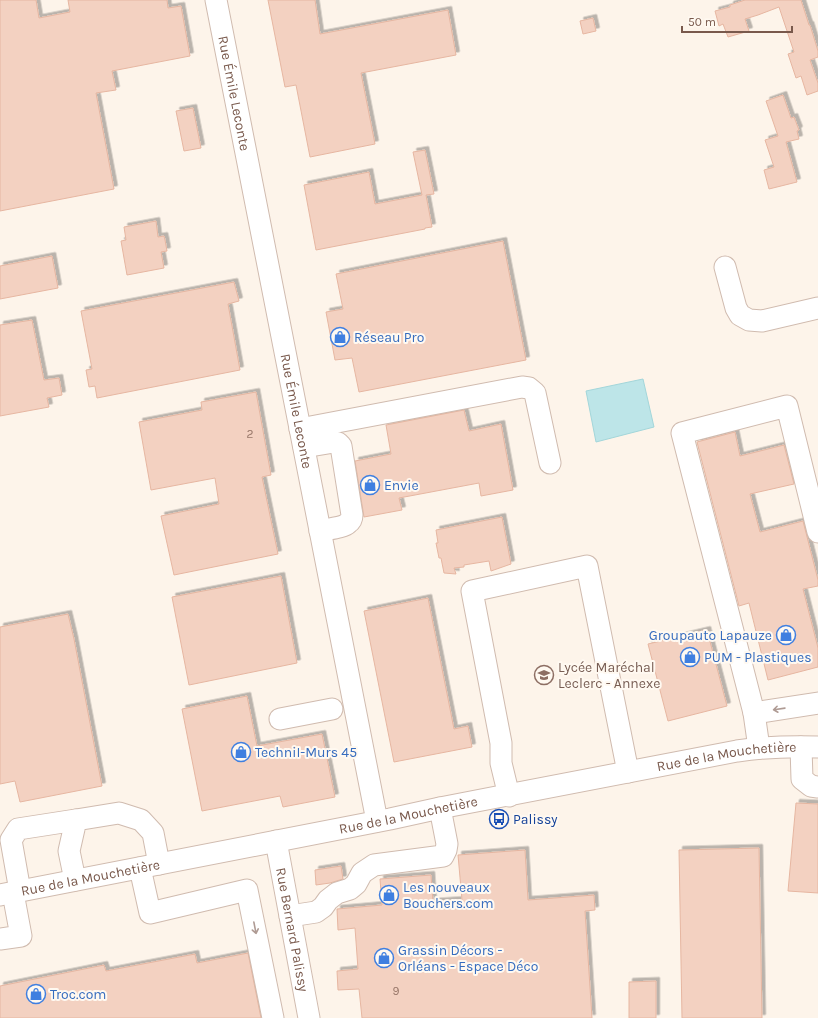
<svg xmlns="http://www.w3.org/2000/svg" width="818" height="1018" font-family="Karla,sans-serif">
  <defs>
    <filter id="shadow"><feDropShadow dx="3.5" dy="-3.5" stdDeviation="0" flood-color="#0004"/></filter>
  </defs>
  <rect width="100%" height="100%" fill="#fdf4ea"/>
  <path fill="#bde5e8" stroke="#a3d6da" d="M643,379L654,427L596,442L586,391Z"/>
  <path fill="#f3d1c1" stroke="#e6b6a1" filter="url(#shadow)" d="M0,0H36L39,18L70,12L68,0H167L168,8L181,6L190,56L112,71L116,90L96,93L114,189L0,211Z
    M268,0H315L320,34L448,10L456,55L361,73L375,144L310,157L296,85L285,87Z
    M745,0H801L809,25H810L818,51V57L810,60L818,83V91L807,95L801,76L796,78L788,54L794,52L779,7L758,15L745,19L749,31L728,37L723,24L719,26L715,11L730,7V5Z
    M593,18L596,31L583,34L580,21Z
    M783,95L791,118L794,117L799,130L797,131L799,139L786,142L797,182L769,189L764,170L774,167L765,140L778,136L766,101Z
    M193,108L201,148L184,151L176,111Z
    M425,150L434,194L426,195L432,227L425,228V229L316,250L304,185L369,172L375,204L422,195L413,152Z
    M156,221L158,237L164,236L165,240L167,251L161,252L164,268L127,275L121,241L126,240L124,227Z
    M503,241L526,360L359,392L352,358L335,360L326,312L343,309L336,274Z
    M52,256L58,288L0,299V266Z
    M234,282L239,301L228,304L240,370L97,398L95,386L89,387L86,370L92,369L81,311Z
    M32,320L44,380L59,378L62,395L47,398L49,407L0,416V325Z
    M256,392L271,475L262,477L278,554L174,575L161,516L219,504L215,478L151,490L139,422L202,410L201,402Z
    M464,410L469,431L501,424L513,490L481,496L479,483L399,498L402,510L364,517L355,461L391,454L386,425Z
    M735,432L740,456L784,445L794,484L750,494L760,532L803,521L818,580V586L803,589L818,648V667L768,680L749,603L739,606L697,442Z
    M502,517L511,564L491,571L489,561L464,565V567L454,568L456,574L444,573L441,558H439L436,543H438L436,530Z
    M281,576L297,663L189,685L172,597Z
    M428,598L454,729L468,726L472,747L394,762L364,611Z
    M68,614L74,639L102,786L20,802L15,781L0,784V627Z
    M707,630L727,706L668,721L648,644Z
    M247,696L257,746L322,734L335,797L283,807L280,796L202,811L182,709Z
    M796,803L818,804V893L788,891Z
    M759,848L762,1018H682L679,850Z
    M525,850L528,900L594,895L595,910L585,911L592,1018H362L359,989L338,990L337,971L358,969L355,928L338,930L337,909L382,905L380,879L431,875L433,902L462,900L458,855Z
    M341,866L343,879L330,883L316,885L315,870Z
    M248,953L261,1018H0V986L104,965L106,971L195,954L197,963Z
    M656,981V1018H629V982Z"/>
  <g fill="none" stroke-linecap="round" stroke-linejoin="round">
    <g stroke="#d0bbaf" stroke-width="23">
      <g id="minor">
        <path id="s1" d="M216,0L377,821"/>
        <path d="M725,267L736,308L740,315L749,320L762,321L818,308"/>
        <path d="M300,429L522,387L529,388L535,393L550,463"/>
        <path d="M304,447L334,442L338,443L341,446L352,515C352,518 351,521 348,523C343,528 327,529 320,531"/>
        <path d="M754,713L682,433L787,406L818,532"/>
        <path d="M280,719L332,709"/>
        <path d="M801,747L802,779L811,786L818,787"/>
        <path d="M759,748L754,713L818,703"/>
        <path d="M509,796L501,763V743L472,591L587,566L628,772"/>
        <path id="s2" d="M276,841L309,1018"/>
        <path d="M140,868L150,913L247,890L273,1018"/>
        <path d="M75,880L69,851L76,820L119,813L141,820L153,833L159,864"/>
        <path d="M20,891L11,840L18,829L76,820"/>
        <path id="s3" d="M0,895L390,819L440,808L737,751C764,747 791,746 818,747"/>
        <path d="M290,916L316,912L323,907L328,900L337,893L350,889L356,884L362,873L374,865L443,856L446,850L447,844L440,808"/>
        <path d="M0,939L21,936L13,893"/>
      </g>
    </g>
    <use href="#minor" stroke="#fff" stroke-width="21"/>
  </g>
  <defs><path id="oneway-shaft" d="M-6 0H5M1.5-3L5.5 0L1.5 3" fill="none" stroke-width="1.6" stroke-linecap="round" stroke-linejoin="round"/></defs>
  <g stroke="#af9b94">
    <use href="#oneway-shaft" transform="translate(779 709) rotate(172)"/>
    <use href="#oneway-shaft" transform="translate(255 928) rotate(79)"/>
  </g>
  <defs>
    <g id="shop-ring" transform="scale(1)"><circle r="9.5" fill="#fff9f1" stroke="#3f7fe0" stroke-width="1.5"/><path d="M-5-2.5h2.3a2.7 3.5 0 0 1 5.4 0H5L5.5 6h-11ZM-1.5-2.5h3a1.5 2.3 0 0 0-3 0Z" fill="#3f7fe0"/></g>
    <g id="school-ring" transform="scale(1)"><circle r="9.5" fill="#fff9f1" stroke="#8d6e63" stroke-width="1.5"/><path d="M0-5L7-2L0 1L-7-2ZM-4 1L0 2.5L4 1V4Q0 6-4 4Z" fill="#8d6e63"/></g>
    <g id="bus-ring" transform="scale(1)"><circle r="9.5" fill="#fff9f1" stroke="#1a4fb4" stroke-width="1.5"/><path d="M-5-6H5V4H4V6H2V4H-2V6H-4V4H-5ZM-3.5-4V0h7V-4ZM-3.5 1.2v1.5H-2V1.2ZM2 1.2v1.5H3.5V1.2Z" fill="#1a4fb4"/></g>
  </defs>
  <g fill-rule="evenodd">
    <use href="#shop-ring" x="340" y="337"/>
    <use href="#shop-ring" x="370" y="485"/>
    <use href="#shop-ring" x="786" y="635"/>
    <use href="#shop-ring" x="690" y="657"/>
    <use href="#school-ring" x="544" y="675"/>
    <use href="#shop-ring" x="241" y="752"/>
    <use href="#bus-ring" x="499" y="819"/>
    <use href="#shop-ring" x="389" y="895"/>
    <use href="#shop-ring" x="384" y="958"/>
    <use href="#shop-ring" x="36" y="994"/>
  </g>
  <g text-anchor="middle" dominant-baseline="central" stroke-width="4" stroke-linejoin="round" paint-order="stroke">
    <g font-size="12" fill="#987769">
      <text x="250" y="434">2</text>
      <text x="396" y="991">9</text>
    </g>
    <g font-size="14" fill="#79594c" stroke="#fff9f1">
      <text stroke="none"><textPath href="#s1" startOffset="95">Rue Émile Leconte</textPath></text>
      <text stroke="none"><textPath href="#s1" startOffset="419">Rue Émile Leconte</textPath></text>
      <text stroke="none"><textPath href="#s3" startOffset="740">Rue de la Mouchetière</textPath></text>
      <text stroke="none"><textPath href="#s3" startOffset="416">Rue de la Mouchetière</textPath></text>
      <text stroke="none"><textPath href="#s3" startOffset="92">Rue de la Mouchetière</textPath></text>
      <text stroke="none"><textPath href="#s2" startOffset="90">Rue Bernard Palissy</textPath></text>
    </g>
    <g font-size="14" fill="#366cbe" stroke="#fff9f1" text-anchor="start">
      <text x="354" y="337">Réseau Pro</text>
      <text x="384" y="485">Envie</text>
      <text x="772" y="635" text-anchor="end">Groupauto Lapauze</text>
      <text x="704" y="657">PUM - Plastiques</text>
      <text x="255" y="752">TechniI-Murs 45</text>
      <text x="403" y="887">Les nouveaux<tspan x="403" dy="16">Bouchers.com</tspan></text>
      <text x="398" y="950">Grassin Décors -<tspan x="398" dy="16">Orléans - Espace Déco</tspan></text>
      <text x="50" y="994">Troc.com</text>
    </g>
    <g font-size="14" fill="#785e54" stroke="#fff9f1" text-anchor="start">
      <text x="558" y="667">Lycée Maréchal<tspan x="558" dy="16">Leclerc - Annexe</tspan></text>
    </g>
    <g font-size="14" fill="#164399" stroke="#fff9f1" text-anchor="start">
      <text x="513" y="819">Palissy</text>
    </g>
  </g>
  <path d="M682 26v6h110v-6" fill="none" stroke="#79594c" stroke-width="2"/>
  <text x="688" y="26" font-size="12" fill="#79594c" stroke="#fff9f1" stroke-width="3" paint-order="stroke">50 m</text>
</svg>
